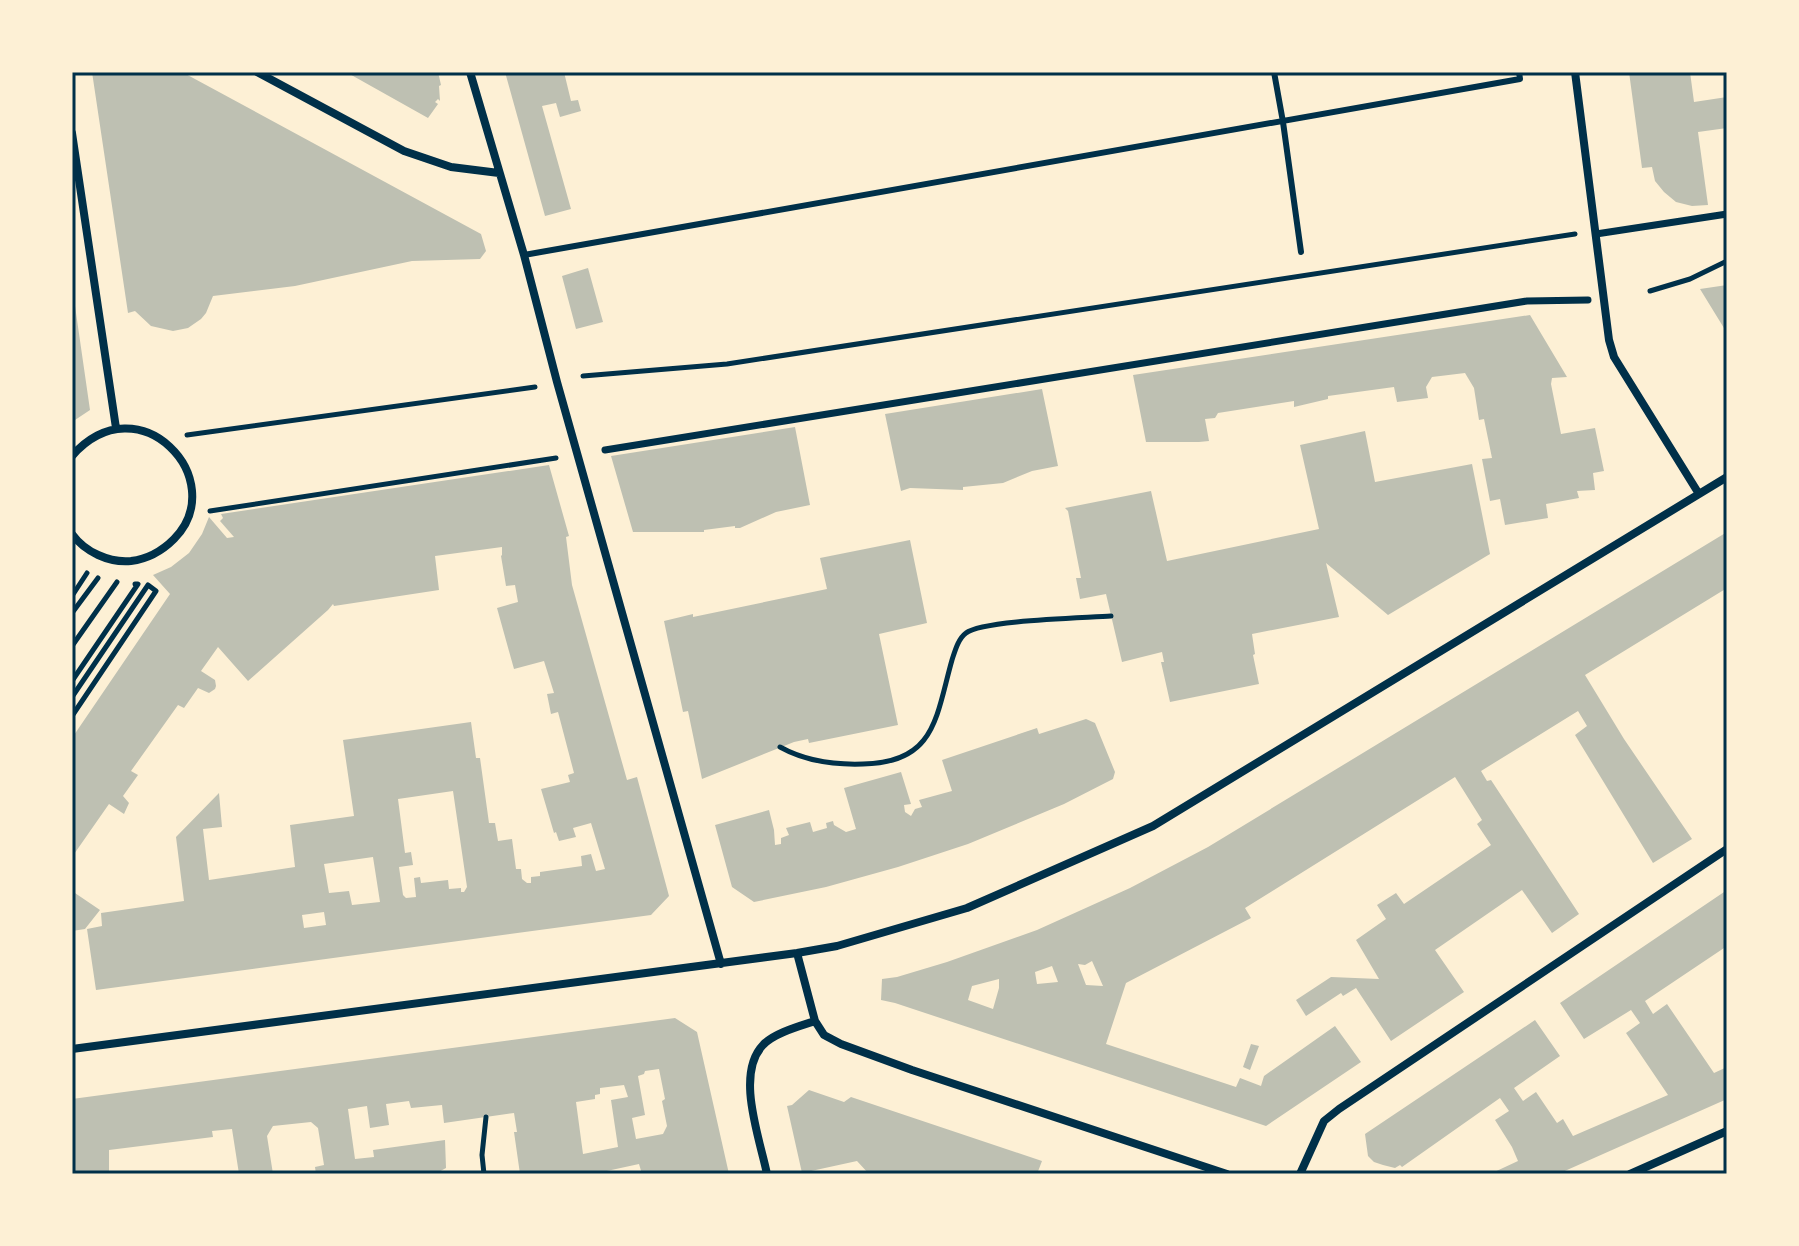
<svg xmlns="http://www.w3.org/2000/svg" width="1799" height="1246" font-family="'Asap Condensed',sans-serif">
  <rect width="100%" height="100%" fill="#fdf0d5"/>
  <path fill="#bec0b2" fill-rule="evenodd" d="M92,72H182L481,234L486,251L480,259L412,261L295,286L213,296L206,313L201,319L188,328L173,331L151,326L135,311L128,313Z
    M346,72H438L441,85L439,86L440,101L438,99L435,102L438,104L428,118Z
    M505,72H545L546,75L564,72L571,101L578,100L581,111L560,117L556,103L542,106L571,209L545,216Z
    M1629,72H1690L1694,102L1727,97V128L1698,132L1708,205L1692,206L1676,202L1664,192L1655,181L1652,167L1642,168Z
    M588,268L603,322L576,329L562,276Z
    M1727,285V333L1700,289Z
    M72,299H74L90,410L72,422Z
    M1530,315L1567,377L1552,378L1551,384L1561,434L1595,428L1604,471L1593,473L1595,490L1577,491L1579,498L1546,504L1548,518L1505,525L1500,499L1490,501L1482,459L1492,458L1484,419L1479,420L1474,388L1465,373L1432,377L1426,387L1428,398L1397,402L1394,387L1328,396V399L1294,407V401L1218,413L1215,418L1205,419L1209,441L1199,442H1146L1133,375Z
    M1042,389L1058,466L1032,471L1003,483L963,487V490L910,488L901,491L885,414Z
    M795,427L810,505L776,512L740,528H735V526L704,530V532H633L611,456Z
    M1365,431L1375,482L1472,464L1490,554L1388,615L1326,563L1339,617L1252,634L1255,654L1253,655L1259,684L1170,702L1161,662H1164L1162,652L1122,662L1106,594L1080,599L1076,578H1081L1068,511L1065,508L1151,491L1167,561L1319,529L1300,445Z
    M549,465L569,536L566,537L572,585L590,649L627,780L637,777L669,896L651,915L96,990L87,929L102,926L101,913L184,901L176,837L219,793L222,827L203,829L209,880L295,867L290,825L354,816L343,740L471,722L476,758H480L489,823H495L498,841L512,839L516,869H521L522,879L527,883H531V877L540,876V872L582,866L581,856L591,854L596,871L605,869L591,823L573,828L576,837L559,841L556,832L554,833L541,789L570,782L568,775L574,773L558,712L551,714L547,694L554,693L544,661L514,669L497,608L518,602L515,585L506,586L501,556L502,555V547L435,556L439,590L334,606L333,604L328,610L248,681L218,647L201,671L215,680L216,686L215,689L209,693L198,688L184,708L178,705L131,771L138,775L123,796L129,803L124,814L109,804L72,857V738L170,594L153,575L171,567L189,553L202,534L209,517L227,538L234,537L220,521L223,518L221,514ZM453,791L467,887L464,892H461V888L449,889L448,880L421,883L420,877L414,878L416,897L406,898L403,895L399,867L413,865L411,852L405,853L398,799ZM373,857L380,902L352,905L349,891L329,893L324,864ZM324,912L326,925L304,928L302,915Z
    M1727,532V588L1585,675L1624,739L1692,839L1653,863L1575,735L1587,726L1578,711L1481,771L1487,781L1491,780L1579,914L1552,933L1522,890L1435,950L1464,992L1391,1041L1356,988L1343,996L1341,993L1306,1016L1296,1000L1331,977L1379,979L1356,940L1386,919L1377,905L1396,893L1404,904L1491,845L1477,824L1482,820L1455,777L1245,908L1251,918L1126,983L1106,1044L1236,1087L1240,1078L1261,1086L1264,1076L1335,1026L1361,1062L1266,1126L895,1003L881,1000L882,979L897,977L947,962L1037,930L1130,888L1208,847ZM1092,961L1103,986L1086,985L1078,964L1085,965ZM1052,966L1058,982L1037,984L1035,972ZM999,979V988L993,1009L968,1000L972,986Z
    M910,540L927,623L879,634L898,725L809,743L808,739L794,742L702,779L688,711L683,712L664,621L693,614V617L827,589L820,558Z
    M1086,719L1095,723L1115,772L1113,779L1064,804L968,844L898,867L826,887L754,902L732,887L715,825L769,810L774,830L775,845L781,844V838L789,835L786,828L810,822L813,832L827,828L826,823L833,821L834,825L846,832L856,829L844,788L901,772L911,804L904,805L905,812L911,816L915,809L922,807L919,800L952,791L942,760L1037,728L1039,734Z
    M1727,890V946L1645,1001L1653,1014L1667,1004L1714,1073L1727,1067V1099L1558,1174H1490L1518,1161L1512,1147L1495,1120L1509,1111L1500,1098L1402,1167L1400,1165L1395,1168L1383,1165L1374,1162L1368,1156L1365,1134L1535,1020L1560,1056L1514,1088L1523,1101L1536,1092L1557,1123L1563,1119L1573,1136L1668,1095L1626,1033L1640,1023L1631,1010L1584,1039L1560,1003Z
    M72,891L100,910L85,929L72,931Z
    M675,1018L697,1032L729,1174H642L639,1164L593,1174H520L514,1132H517L514,1113L444,1123L442,1105L411,1108L409,1101L386,1104L389,1125L370,1128L367,1106L348,1109L355,1159L374,1157L373,1150L445,1140L446,1168L435,1174H316L315,1167L324,1165L318,1128L311,1122L273,1126L267,1136L273,1174H239L232,1129L212,1131L213,1137L109,1150V1174H72V1099ZM659,1069L665,1099L662,1101L667,1126L663,1134L636,1139L632,1118L645,1115L638,1076L644,1074L645,1071ZM624,1085L628,1097L611,1100L618,1147L583,1154L576,1102L595,1099V1095L600,1094V1088Z
    M1251,1044L1259,1046L1250,1070L1243,1067Z
    M809,1090L844,1102L851,1097L1042,1161L1037,1174H869L857,1161L802,1173L787,1106L792,1105Z"/>
  <g fill="none" stroke-linecap="round" stroke-linejoin="round">
    <path stroke="#003049" stroke-width="5" d="M1650,291L1690,279L1727,261
      M583,376L727,364L1575,234
      M187,435L535,387
      M210,511L556,458
      M72,596L87,573
      M72,613L98,578
      M72,646L117,582
      M72,681L138,584H135
      M72,697L148,585L156,591L72,716
      M780,747C805,761 834,765 863,764C936,763 936,716 952,660C955,651 958,639 966,633C982,620 1085,618 1111,616
      M484,1174L482,1155L486,1117"/>
    <path stroke="#003049" stroke-width="6" d="M1274,72L1283,122L1301,252
      M524,255L1520,79L1519,72"/>
    <path stroke="#003049" stroke-width="7" d="M1596,234L1727,214
      M605,450L1527,301L1588,300"/>
    <path stroke="#003049" stroke-width="8" d="M257,72L404,151L451,167L499,173
      M470,72L524,255L557,382L721,964
      M1575,72L1609,340L1614,357L1699,494
      M72,133L116,428
      M72,456C139,380 232,480 174,539C162,551 148,559 131,561C109,563 85,552 72,534
      M797,953L815,1021L824,1035L841,1044L912,1070L1227,1174
      M72,1049L797,953L837,946L967,908L1153,826L1727,477
      M767,1174C760,1139 735,1074 763,1045C774,1033 800,1026 815,1021
      M1300,1174L1324,1121L1339,1109L1727,849
      M1630,1174L1727,1131"/>
  </g>
  <rect width="1799" height="1246" fill="none" stroke="#fdf0d5" stroke-width="148"/>
  <rect x="74" y="74" width="1651" height="1098" fill="none" stroke="#003049" stroke-width="3"/>
</svg>
